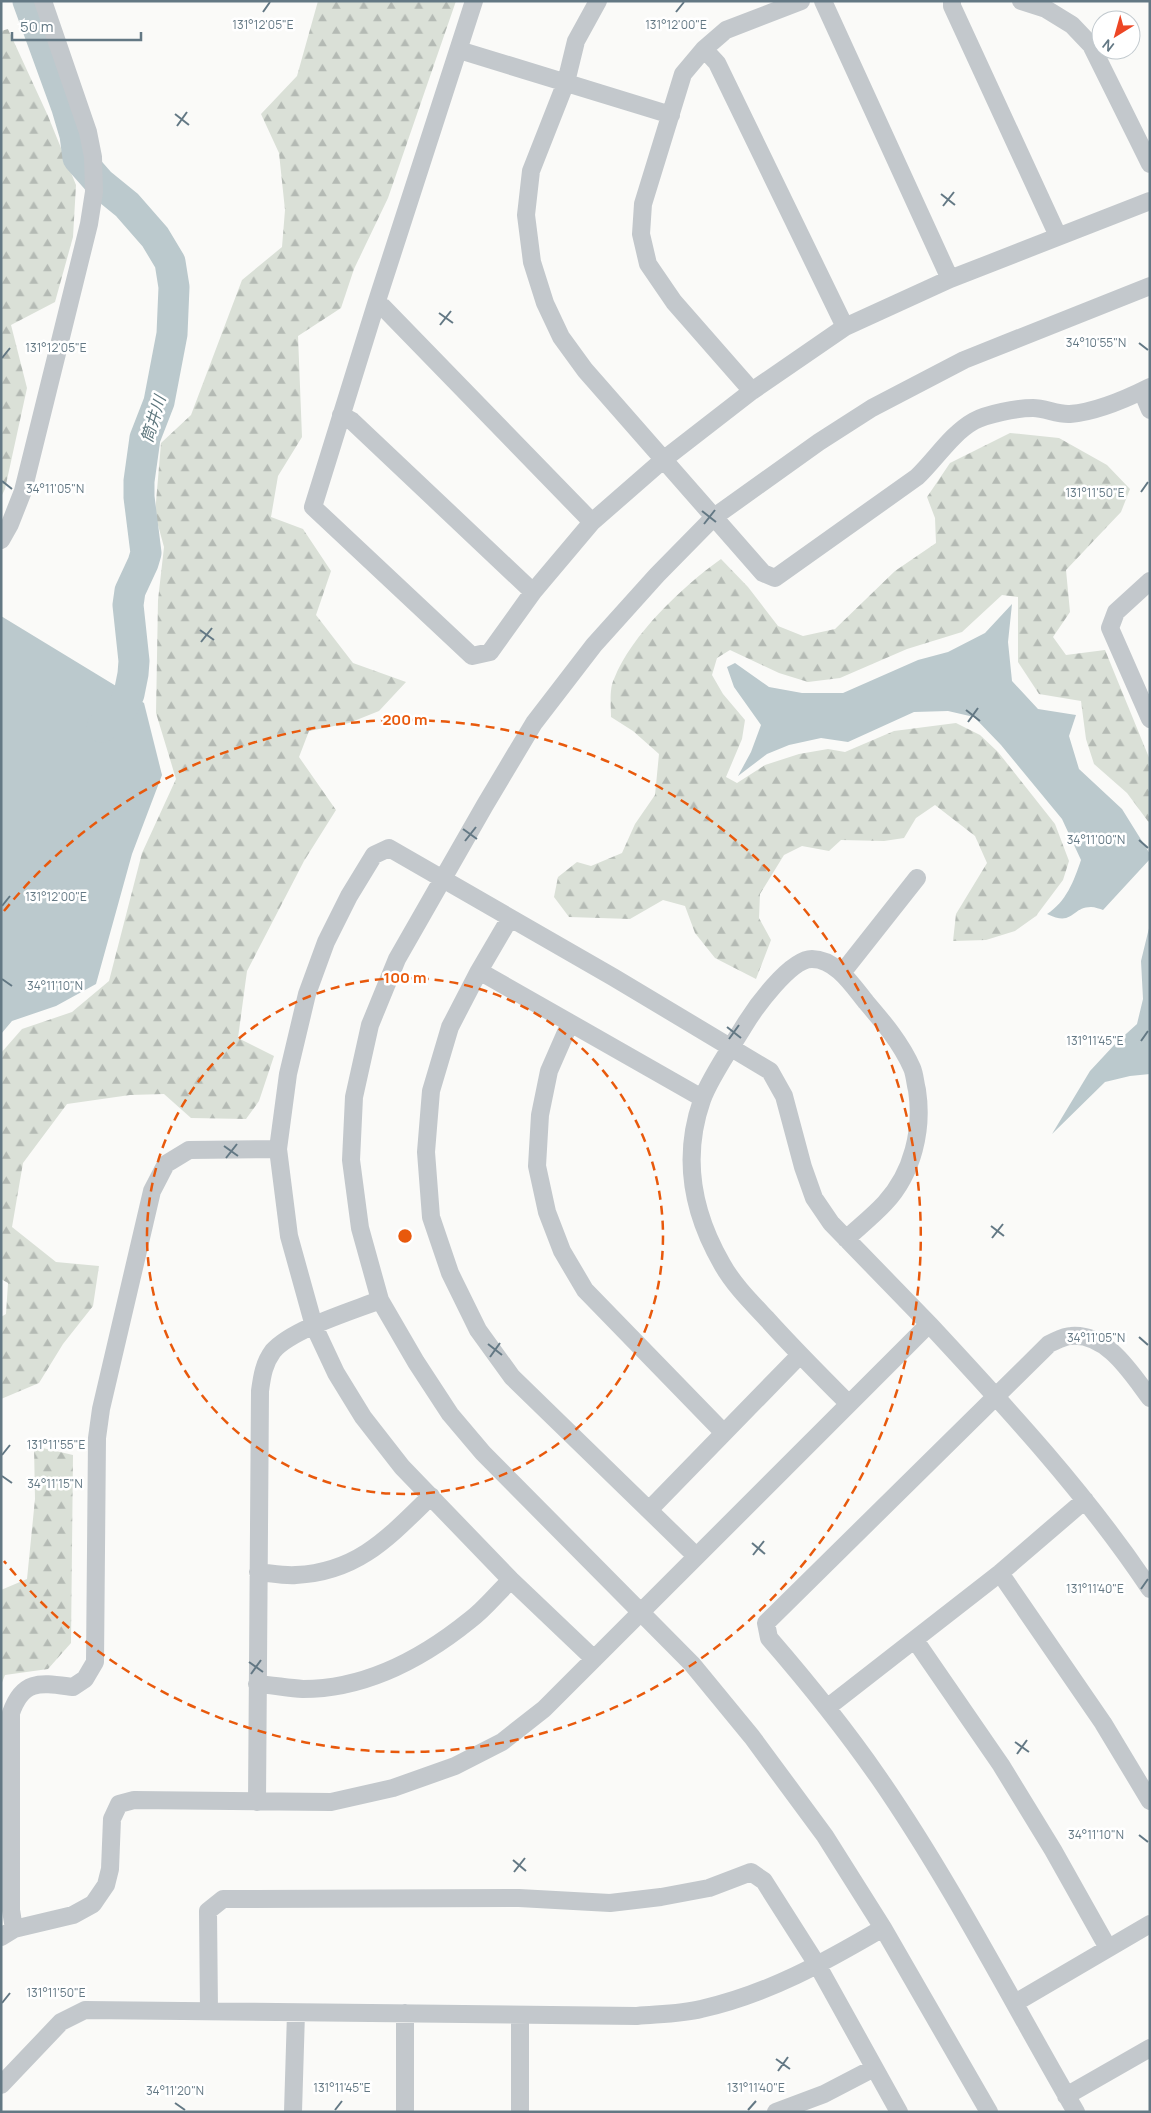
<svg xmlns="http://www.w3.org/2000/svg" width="1151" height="2113" font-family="Manrope,'Noto Sans JP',sans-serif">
  <defs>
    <pattern id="forest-firs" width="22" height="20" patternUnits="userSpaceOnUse" patternTransform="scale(1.25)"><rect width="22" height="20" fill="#dae0d7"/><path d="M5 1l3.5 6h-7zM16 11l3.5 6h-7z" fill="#b4bab4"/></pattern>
  </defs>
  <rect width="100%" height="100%" fill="#fafaf8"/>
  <path fill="url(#forest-firs)" d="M318,1H456L388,198L354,269L341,308L298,336L302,437L278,476L271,517L303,529L331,571L316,615L353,663L406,682L379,711L349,723L309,731L299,757L336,810L304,861L247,971L238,1038L274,1056L259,1101L246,1119L191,1118L164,1094L130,1095L67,1104L23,1163L12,1227L56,1262L99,1266L93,1306L63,1344L39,1383L1,1399V1317L6,1314L8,1283L1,1279V1053L22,1029L72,1012L109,981L142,853L176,779L156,713L158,600L164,547L155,514L161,443L191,415L242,280L282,247L285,210L279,153L261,114L297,76Z
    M8,29L48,116L76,185L73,237L55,302L11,325L27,388L5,489L1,497V31Z
    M1010,433L1059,438L1107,465L1130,489L1121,512L1066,570L1070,612L1053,637L1066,655L1105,650L1150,760V824L1127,793L1094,764L1086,739L1081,701L1039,694L1018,662V597L1002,595L962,632L907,649L840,678L808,682L779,673L730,650L717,658L712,675L723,694L745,720L742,739L726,777L737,783L765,765L799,754L828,749L845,752L894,731L956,723L980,735L998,752L1055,824L1069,861L1063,880L1036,916L1015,931L986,940L953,941L956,914L987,863L975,836L935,805L916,818L904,838L884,841L841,840L829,851L802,846L784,855L760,894L759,918L771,940L756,979L715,958L695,933L685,906L663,900L630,919L569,917L554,897L558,877L577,862L591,866L622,853L635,824L655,795L659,754L633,731L611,717C611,706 609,689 614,679C632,634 682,587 721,559L748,587L778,626L803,636L835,629L895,571L936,543L935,518L927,497L950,463Z
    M34,1446L73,1455L71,1643L48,1669L5,1675L1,1685V1590L27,1579L35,1499Z"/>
  <path fill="#bbc9cd" d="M1012,604L1008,642L1012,681L1038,709L1076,715L1069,736L1079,769L1122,809L1150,854V859L1103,910C1100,909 1095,907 1091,907C1071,907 1074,927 1047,914C1066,902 1074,881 1081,860L1062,819L1001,745L974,717L948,711L914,712L848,742L821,738L789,745L767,754L738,776L751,752L761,725L734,687L727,667L735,663L769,687L802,693H843L918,660L948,652L985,633Z
    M1,616L144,703L162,775L132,854L96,984L56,1006L12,1021L1,1034Z
    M1150,924V1074L1130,1076L1105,1082L1052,1134L1090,1071L1116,1043L1137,1024L1143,999L1141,961Z"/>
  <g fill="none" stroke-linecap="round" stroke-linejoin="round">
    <path stroke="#bbc9cd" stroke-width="31" d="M28,1L67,108L75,135L78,158L100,183L127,205L155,237L170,262L174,287L172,334L159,402L145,438L139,481V497L146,553L143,563L130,591L128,605L134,661L133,674L129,694L123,707L102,727"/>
    <path stroke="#c3c8cc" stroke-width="18" d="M474,1L376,304L313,507L472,656L490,652L533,592L592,522L663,460L752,391L845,327L950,279L1150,201
      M598,1L576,41L566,82L531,171L526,215L532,262L545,303L561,337L585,370L763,573L775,578L917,477C936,459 951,434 974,421C987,414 1017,408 1033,408C1045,408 1058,415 1070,414C1097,412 1126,399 1150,387
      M823,1L950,279
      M952,1V6L1058,236
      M1021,1L1046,9L1072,25L1091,45L1150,164
      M704,49L717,63L845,327
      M459,50L671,115
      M376,304L383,307L592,522
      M752,391L674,302L648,264L641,234L643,204L683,74L704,49L726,30L801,1
      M1142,391L1150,410
      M341,415L352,421L533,592
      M1,540L10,524L23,491L89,224L94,192L93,157L88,132L43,1
      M1150,581L1116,612L1110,628L1150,719
      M510,918L479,971L450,1027L431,1091L426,1152L431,1217L450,1273L478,1330L512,1377L696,1556
      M479,971L702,1098
      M842,973L917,878
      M570,1023L549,1071L540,1115L537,1166L547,1212L562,1251L585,1290L724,1433
      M846,1239C859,1227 873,1216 885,1203C913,1173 923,1129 917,1090C915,1083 915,1075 912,1068C901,1043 884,1023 866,1002C853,986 836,959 812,959C790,959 755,1008 744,1026C732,1046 709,1079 702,1100C682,1157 692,1212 722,1264C733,1284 751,1302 767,1319C793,1348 820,1375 848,1403
      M929,1324C1007,1408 1086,1493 1150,1589
      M649,1510L800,1355
      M258,1572C270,1573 284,1576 296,1575C358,1572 389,1537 431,1496
      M1000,1573L1103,1723L1150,1801
      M915,1640L1001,1765L1053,1850L1108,1948
      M257,1684C272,1685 288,1688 303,1689C366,1689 423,1658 470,1620C485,1609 497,1593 511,1580
      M828,1707L1000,1573L1085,1500
      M257,1802L260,1391C262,1376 264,1363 273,1351C292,1329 352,1311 380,1300
      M14,1929L11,1910V1713C23,1678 42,1683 73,1687L85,1679L95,1662L97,1438L101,1409L152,1191L166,1164L189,1150L278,1149
      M1,1937L14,1929L73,1915L93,1904L106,1885L110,1869L112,1819L119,1804L134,1800L331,1802L393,1788L455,1766L502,1742L544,1709L929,1324L831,1223L814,1198L803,1167L784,1096L770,1071L613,977L389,848L374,855L349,896L326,942L307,994L288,1074L278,1149L289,1236L314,1326L336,1373L363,1417L402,1467L511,1580L594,1659
      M1015,2003L1150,1924
      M209,2011L208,1911L223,1899L519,1898L610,1903L661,1897L709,1888L751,1872L764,1881L818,1966L899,2112
      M405,2013V2112
      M1,2085L61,2022L85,2010L637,2016C658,2014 681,2014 701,2009C768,1994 825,1962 883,1928
      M1066,2096L1150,2048
      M293,2112L296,2013
      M520,2112V2015
      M776,2112L824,2094L874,2068
      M989,2112L883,1928L825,1836L752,1737L692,1664L483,1453L450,1414L416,1362L380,1300L360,1228L351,1160L354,1097L370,1025L397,959L485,805L534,723L594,645L657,575L714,517L819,442L872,408L964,360L1150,286
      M1076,2112C1011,2000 952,1884 879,1778C845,1729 808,1683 769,1638L766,1623L1049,1344C1056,1341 1064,1336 1071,1336C1107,1333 1131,1373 1150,1398"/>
  </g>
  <path fill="none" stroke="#637884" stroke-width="2" d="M263,12L270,2M676,12L684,2M175,114L189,125M177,126L187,112M941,194L955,205M943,206L954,192M439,313L453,323M440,325L451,311M1139,343L1148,350M2,358L10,348M2,481L12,489M1141,492L1148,482M702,511L716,522M704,524L715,510M200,630L214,640M201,642L212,628M966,710L980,721M968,722L978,708M463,829L477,839M1139,840L1148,848M465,841L476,827M2,906L10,896M2,979L12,986M727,1027L741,1038M729,1039L739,1025M1141,1041L1148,1031M224,1146L238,1156M226,1158L237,1144M991,1226L1004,1236M992,1238L1003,1224M1139,1337L1148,1345M488,1344L502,1355M490,1357L500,1343M2,1455L10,1445M2,1476L12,1483M752,1543L765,1554M753,1555L764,1541M1141,1589L1148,1579M249,1662L263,1672M251,1674L261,1660M1015,1742L1029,1752M1017,1754L1027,1740M1139,1835L1148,1842M513,1860L526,1871M514,1872L525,1858M2,2003L10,1993M776,2059L790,2069M778,2071L788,2057M175,2103L185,2110M335,2110L342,2101M748,2110L756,2101"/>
  <g fill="none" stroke="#e8590c" stroke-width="2.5" stroke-dasharray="9 6">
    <circle cx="405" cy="1236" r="258"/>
    <path d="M4 911A516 516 0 1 1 4 1561"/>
  </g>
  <g text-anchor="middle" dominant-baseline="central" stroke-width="5" stroke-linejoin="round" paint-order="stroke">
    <g font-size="16" font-style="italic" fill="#5e777e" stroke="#fff">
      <text transform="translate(153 419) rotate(-73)">筒井川</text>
    </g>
  </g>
  <g font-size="12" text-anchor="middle" fill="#637884" stroke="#fff" stroke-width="5" stroke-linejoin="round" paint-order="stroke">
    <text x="263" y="29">131°12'05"E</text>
    <text x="676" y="29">131°12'00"E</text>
    <text x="1096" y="347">34°10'55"N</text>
    <text x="56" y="352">131°12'05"E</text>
    <text x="55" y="493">34°11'05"N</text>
    <text x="1095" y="497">131°11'50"E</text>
    <text x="1096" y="844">34°11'00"N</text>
    <text x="56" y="901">131°12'00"E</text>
    <text x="55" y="990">34°11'10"N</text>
    <text x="1095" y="1045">131°11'45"E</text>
    <text x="1096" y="1342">34°11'05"N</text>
    <text x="56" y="1449">131°11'55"E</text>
    <text x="55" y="1488">34°11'15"N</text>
    <text x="1095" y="1593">131°11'40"E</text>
    <text x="1096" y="1839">34°11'10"N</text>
    <text x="56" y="1997">131°11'50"E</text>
    <text x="342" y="2092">131°11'45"E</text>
    <text x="756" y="2092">131°11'40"E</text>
    <text x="175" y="2095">34°11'20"N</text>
  </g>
  <circle cx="405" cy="1236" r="8" fill="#e8590c" stroke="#fff" stroke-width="2.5"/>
  <g font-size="15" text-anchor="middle" font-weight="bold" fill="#e8590c" stroke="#fff" stroke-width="5" stroke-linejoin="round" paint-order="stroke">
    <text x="405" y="725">200 m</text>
    <text x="405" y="983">100 m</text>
  </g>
  <rect width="1151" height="2113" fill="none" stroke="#637884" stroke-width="5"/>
  <g transform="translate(1116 35) rotate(217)"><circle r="24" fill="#ffffff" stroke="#c1c9ce"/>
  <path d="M0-4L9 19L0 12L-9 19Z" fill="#ed4625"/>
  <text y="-8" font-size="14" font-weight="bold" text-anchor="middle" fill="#637884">N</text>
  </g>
  <path d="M12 32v8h129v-8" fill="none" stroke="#637884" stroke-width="2.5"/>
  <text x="20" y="32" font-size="15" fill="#637884" stroke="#ffffff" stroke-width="4" paint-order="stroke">50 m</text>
</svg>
